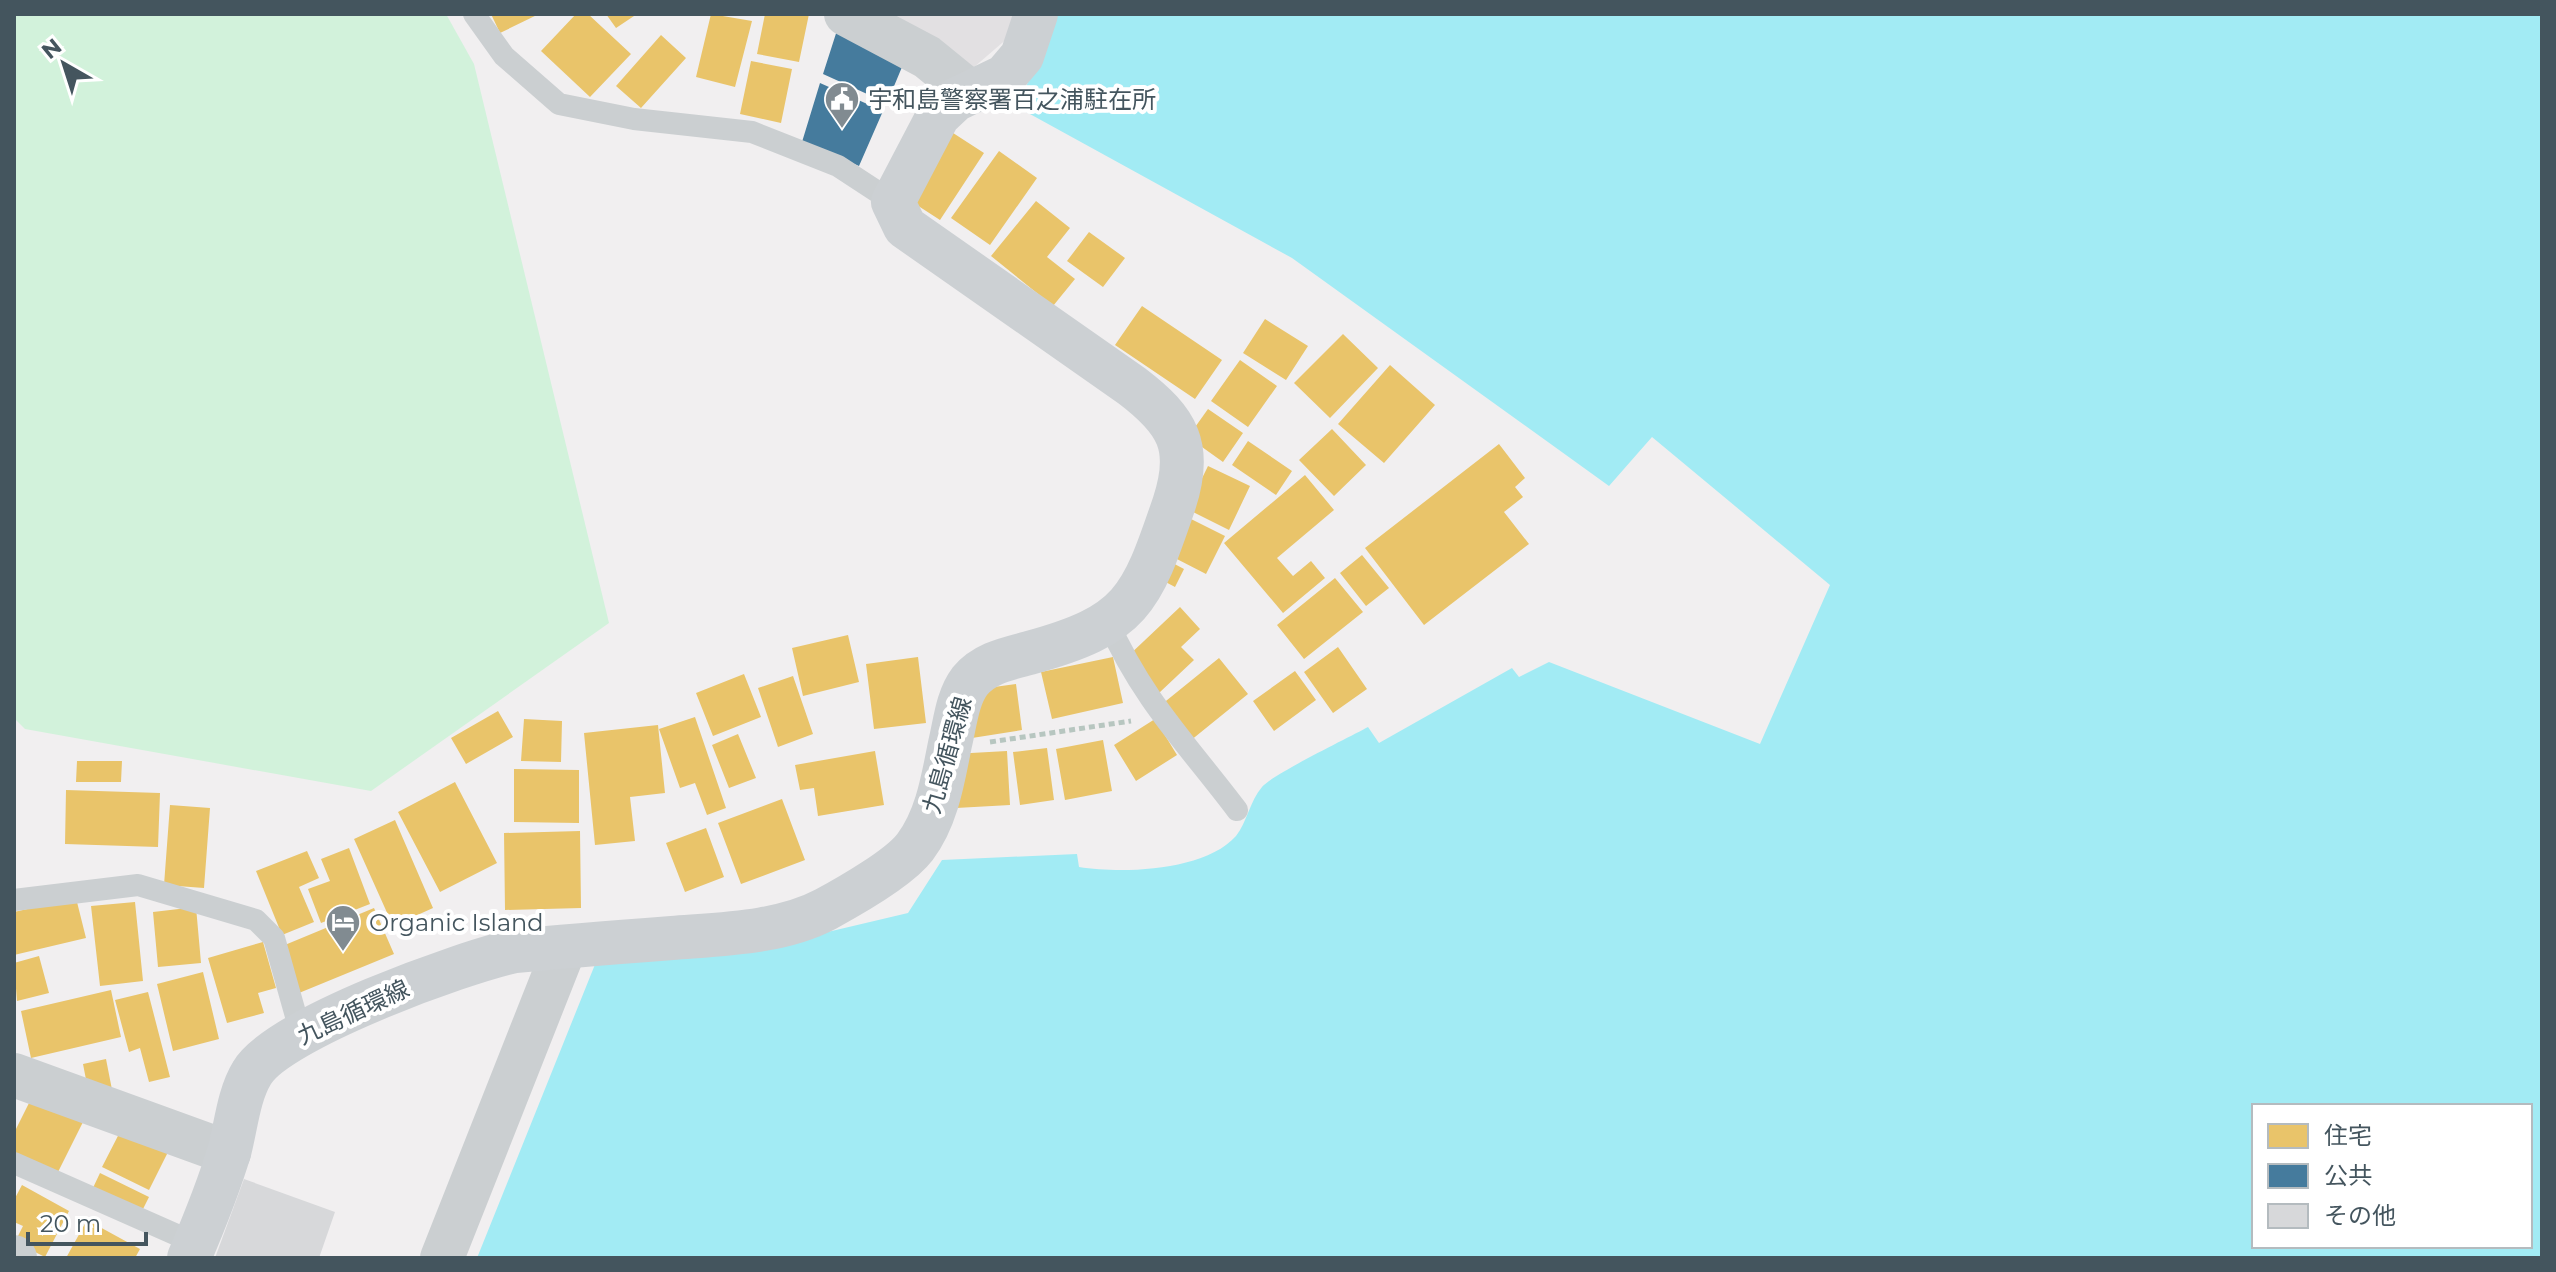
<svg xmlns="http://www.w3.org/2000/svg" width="2556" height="1272" font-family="Montserrat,'Noto Sans JP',sans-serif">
  <rect width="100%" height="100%" fill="#f1eff0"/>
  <path fill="#e2e0e2" d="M870,14H1019L1009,37L973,68Z"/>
  <path fill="#d2f2db" d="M14,14H446L474,64L609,623L371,791L25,729L14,718Z"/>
  <path fill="#a2ebf4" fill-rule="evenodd" d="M1051,14H2542V1258H477L596,962L760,948L908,913L942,860L1077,854L1079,867C1123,874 1205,871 1236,836C1247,822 1250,801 1262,787C1273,774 1348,738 1368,727L1379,743L1512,668L1519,677L1549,662L1760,744L1830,585L1652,437L1609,486L1292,258L1019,108ZM2254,1106H2530V1246H2254Z"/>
  <path fill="#e9c46a" d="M491,14H539L500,33Z
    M576,14H588L631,54L590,97L541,51Z
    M606,14H637L616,28Z
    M711,14L752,21L735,87L696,77Z
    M765,14H809L799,62L757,54Z
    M661,35L686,58L641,108L616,86Z
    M751,61L792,69L781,123L740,114Z
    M950,131L984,153L940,220L906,198Z
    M999,151L1037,178L990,245L951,218Z
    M1036,201L1070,228L1047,257L1075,279L1053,306L991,256Z
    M1089,232L1125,258L1103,287L1067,261Z
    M1142,306L1222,360L1195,399L1115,345Z
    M1265,319L1308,346L1286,380L1243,353Z
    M1343,334L1378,368L1330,418L1294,383Z
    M1240,360L1277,386L1248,427L1211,401Z
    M1390,365L1435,405L1384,463L1338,424Z
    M1208,409L1243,433L1223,462L1188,437Z
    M1332,429L1366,465L1334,496L1299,460Z
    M1248,441L1292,471L1276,495L1232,465Z
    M1499,444L1525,478L1515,487L1523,497L1504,512L1529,544L1424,625L1365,548Z
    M1208,466L1250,486L1229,530L1187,509Z
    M1305,475L1334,510L1277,558L1293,576L1311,561L1325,578L1283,613L1224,543Z
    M1189,518L1225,536L1206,574L1171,556Z
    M1362,555L1389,588L1366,606L1340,573Z
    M1167,560L1184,569L1175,587L1158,578Z
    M1335,578L1363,612L1304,659L1277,625Z
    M1180,607L1200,629L1181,647L1194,660L1159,693L1126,658Z
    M848,635L859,682L803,696L792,648Z
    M1338,647L1367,689L1333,713L1304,672Z
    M918,657L926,723L874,729L866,664Z
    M1113,657L1123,703L1052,719L1041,672Z
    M1219,658L1248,694L1190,741L1161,705Z
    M1295,671L1316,700L1274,731L1253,701Z
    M744,674L761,717L713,736L696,693Z
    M793,676L813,734L778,747L758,688Z
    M1016,684L1022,730L972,738L965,691Z
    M498,711L513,737L466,764L451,738Z
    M695,717L726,808L707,815L695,783L680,788L659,729Z
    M524,719L562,721L561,762L521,761Z
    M1155,719L1177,755L1136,781L1114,745Z
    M658,725L665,793L630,797L635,841L595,845L584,733Z
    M738,734L756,778L729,788L712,745Z
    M1103,740L1112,791L1065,800L1056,749Z
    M1047,748L1054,800L1020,805L1013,752Z
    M875,751L884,805L818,816L814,788L800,790L795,765Z
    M1007,751L1010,805L956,808L953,754Z
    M77,761H122L121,782H76Z
    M514,769L579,770V823L514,822Z
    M455,782L497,863L440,892L398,812Z
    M66,790L160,793L158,847L65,844Z
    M782,799L805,860L741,884L718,823Z
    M170,805L210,808L204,888L164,885Z
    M395,820L433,908L393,926L354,839Z
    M706,828L724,877L685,892L666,843Z
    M580,831L581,908L505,910L504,833Z
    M349,848L370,904L321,923L308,889L330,881L321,859Z
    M307,851L319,878L299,887L314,922L282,935L256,871Z
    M76,898L86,938L14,955V912Z
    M135,902L143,981L100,986L91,906Z
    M196,907L201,963L158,967L153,912Z
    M374,908L394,954L299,993L280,947Z
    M263,942L276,988L258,993L264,1013L227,1023L208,958Z
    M39,956L49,993L17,1001L14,963Z
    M203,972L219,1039L173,1051L157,984Z
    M111,990L121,1037L31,1058L21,1011Z
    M148,992L170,1077L149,1082L140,1048L129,1052L115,1000Z
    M106,1059L115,1105L89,1095L83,1064Z
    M32,1097L83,1122L56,1176L14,1155V1133Z
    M121,1130L168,1152L149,1190L102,1167Z
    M100,1173L149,1197L140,1215L91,1192Z
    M22,1185L69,1211L45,1257L15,1242L23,1226L14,1222V1200Z
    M87,1220L140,1249L135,1258H66Z"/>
  <path fill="#457b9d" d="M840,21L907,55L887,103L823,74Z
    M820,83L883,111L859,166L802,142Z"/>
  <path fill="#d7d8da" d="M244,1179L335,1212L319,1258H215Z"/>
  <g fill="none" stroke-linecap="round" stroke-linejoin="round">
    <path stroke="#b7c6c0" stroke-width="5" stroke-dasharray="6 4" stroke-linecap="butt" d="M990,742L1131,721"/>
    <path stroke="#cbcfd1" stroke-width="22" d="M474,14L504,56L559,104L634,119L752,132L838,166L893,202
      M1108,622C1142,699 1187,744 1237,810
      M14,900L138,885L256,920L274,938L301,1034
      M14,1163L195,1243"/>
    <path stroke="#cbcfd1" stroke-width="44" d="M846,14L927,57L970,92
      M14,1075L229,1153
      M14,1257L15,1258
      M442,1258L565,947"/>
    <path stroke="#ccd0d3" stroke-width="44" d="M189,1258C204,1223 219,1186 230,1149C236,1125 239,1094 252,1073C277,1029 463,962 515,951C568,946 620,942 672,938C722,934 781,933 826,909C850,896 899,868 915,847C937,818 943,779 950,744C955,724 957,698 970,681C985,663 1007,659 1029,653C1132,625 1141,601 1174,504C1193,447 1178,421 1132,386L905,227L893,202L938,116L955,100L1005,76L1022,56L1036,14"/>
  </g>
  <defs>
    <g id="civic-pin" transform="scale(1.8)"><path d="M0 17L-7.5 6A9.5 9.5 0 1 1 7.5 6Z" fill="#818b91" stroke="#fff"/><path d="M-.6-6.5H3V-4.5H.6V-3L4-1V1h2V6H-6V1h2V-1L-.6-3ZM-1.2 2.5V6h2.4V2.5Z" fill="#fff"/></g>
    <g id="hotel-pin" transform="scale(1.8)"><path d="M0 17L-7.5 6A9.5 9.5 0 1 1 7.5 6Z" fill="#818b91" stroke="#fff"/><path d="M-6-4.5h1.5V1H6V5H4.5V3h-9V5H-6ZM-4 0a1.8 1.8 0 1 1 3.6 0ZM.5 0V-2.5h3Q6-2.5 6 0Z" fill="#fff"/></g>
  </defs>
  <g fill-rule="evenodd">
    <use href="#civic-pin" x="842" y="99"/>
    <use href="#hotel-pin" x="343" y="922"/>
  </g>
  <g text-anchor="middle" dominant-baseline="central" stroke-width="8" stroke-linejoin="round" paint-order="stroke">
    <g font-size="24" fill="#44555e" stroke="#fff" text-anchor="start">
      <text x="868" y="99">宇和島警察署百之浦駐在所</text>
      <text x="369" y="922">Organic Island</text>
    </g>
    <g font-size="24" fill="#44555e" stroke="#fff">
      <text transform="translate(947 755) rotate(-74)">九島循環線</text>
      <text transform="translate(353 1012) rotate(-25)">九島循環線</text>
    </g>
  </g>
  <rect width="2556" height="1272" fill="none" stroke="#44555e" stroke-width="32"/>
  <rect x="2252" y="1104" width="280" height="144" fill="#ffffff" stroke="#b4bbbf" stroke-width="2"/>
  <rect x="2268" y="1124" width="40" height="24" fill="#e9c46a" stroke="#b4bbbf" stroke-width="2"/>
  <text x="2324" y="1144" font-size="24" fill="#44555e">住宅</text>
  <rect x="2268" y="1164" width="40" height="24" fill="#457b9d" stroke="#b4bbbf" stroke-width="2"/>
  <text x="2324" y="1184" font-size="24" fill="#44555e">公共</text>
  <rect x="2268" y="1204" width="40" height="24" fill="#d7d8da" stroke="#b4bbbf" stroke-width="2"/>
  <text x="2324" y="1224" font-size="24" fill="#44555e">その他</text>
  <g transform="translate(64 64) rotate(321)" stroke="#ffffff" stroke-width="6" paint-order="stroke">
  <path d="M0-6L14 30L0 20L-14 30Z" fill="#44555e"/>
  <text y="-12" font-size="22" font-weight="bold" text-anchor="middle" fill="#44555e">N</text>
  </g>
  <path d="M28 1232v12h118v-12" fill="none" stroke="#44555e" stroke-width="4"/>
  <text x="40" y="1232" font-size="24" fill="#44555e" stroke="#ffffff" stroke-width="6" paint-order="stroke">20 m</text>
</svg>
